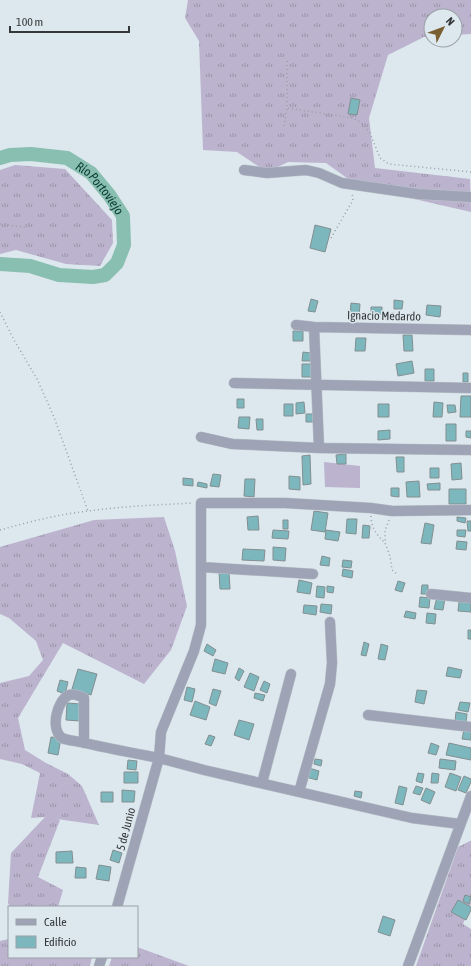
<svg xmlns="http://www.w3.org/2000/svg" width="471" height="966" font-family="'Asap Condensed',sans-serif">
  <defs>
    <pattern id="grass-tufts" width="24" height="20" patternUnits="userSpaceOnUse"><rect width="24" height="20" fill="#bcb3ce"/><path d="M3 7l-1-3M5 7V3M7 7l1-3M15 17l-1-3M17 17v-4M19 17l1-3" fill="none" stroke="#9a93a8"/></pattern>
  </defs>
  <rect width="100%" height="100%" fill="#dde7ee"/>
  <path fill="url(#grass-tufts)" d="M188,0H471V34L455,35V16H431V36L424,37L388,55L369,118L375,168L470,179L471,212L358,186L326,163L288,162L267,172L237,152L203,150L199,41L185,18Z
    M15,165L65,169L112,220L113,243L100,266L66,264L16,250L0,254V170Z
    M164,517L175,551L187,606L171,650L144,684L63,643L18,718L25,750L46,763L68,774L82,786L99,825L57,819L60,820L38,877L63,890L58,907H10L8,903L11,853L45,817L31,818L40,773L22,764L0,759V683L29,676L43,660L36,641L9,618L0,614V547L94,520Z
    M470,841H471V904L463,924L471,929V966H416L458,847Z
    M9,939V957H92L90,966H0V941Z
    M137,947L189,966H109L112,957H137Z"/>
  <path fill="#bcb3ce" d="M324,462L360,466V488L325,487Z"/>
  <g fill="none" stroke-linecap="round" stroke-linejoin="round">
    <path stroke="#89bfb0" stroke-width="14" id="s1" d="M0,158L10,155L31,154L67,158L91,173L110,196L123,216L124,245L117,263L105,275L93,277L59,275L30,266L0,264"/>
  </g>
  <path fill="#7db7be" stroke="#828f90" d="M351,98L360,100L357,115L348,114Z
    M315,225L331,229L325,252L310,248Z
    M311,299L318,301L315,312L308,311Z
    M394,300L403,301L402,309H394Z
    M351,303L360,304L359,317L350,316Z
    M427,305L441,306L440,317L426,315Z
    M371,307H382V314H371Z
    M394,313V319H385V314Z
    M293,331H303V341H293Z
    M403,335H412L413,351H404Z
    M356,338H366L365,351H355Z
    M303,352L311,353L310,361H302Z
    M412,361L414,373L398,376L396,364Z
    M302,364H311L312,377H302Z
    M425,369H434V381H425Z
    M463,373H468V382H463Z
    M461,396H471V417H460Z
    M237,399H244V408H237Z
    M304,402L305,413L296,414V403Z
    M434,402L443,403L442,417H433Z
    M284,404H293V416H284Z
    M378,404H389V417H378Z
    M447,405H455L456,412L448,413Z
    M306,414H317V422H306Z
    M239,417H250L249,429L238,428Z
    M256,419H263V430H257Z
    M446,424H456V441H446Z
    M390,430V439L378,440V431Z
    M466,431H471V438L466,437Z
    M346,454V464H337L336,455Z
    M310,455L311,484L303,485L302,456Z
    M396,457H404V472H397Z
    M461,463L462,479L452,480L451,464Z
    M430,468H439V478H430Z
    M213,474L221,475L219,487L210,486Z
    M289,476L300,477V490L289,489Z
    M183,478L193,479V486L183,485Z
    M245,479H255L254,497L244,496Z
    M419,481L420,497H407L406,482Z
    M198,482L207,484V488L197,486Z
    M440,483V490H428L427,484Z
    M391,488H399V497L391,496Z
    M449,489H466V504H449Z
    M314,511L328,513L325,532L311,530Z
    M258,516L259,530H248L247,517Z
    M457,517L466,518L465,523L457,521Z
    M347,519H357L356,534L346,533Z
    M283,520H288V529H283Z
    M467,521H471V531H468Z
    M425,523L434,525L431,544L421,543Z
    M363,525L370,526L369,538H362Z
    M273,530L289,531L288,539L272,538Z
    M326,530L340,532L338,541L325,539Z
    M457,530H466L465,537L457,536Z
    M457,541L467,542L466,550L456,549Z
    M273,547L286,548L285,561L273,560Z
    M243,549L265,550L264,561L242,560Z
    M322,556L330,558L329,566L320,565Z
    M343,560L352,561L351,568L342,567Z
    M343,569L353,571L352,578L342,576Z
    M219,572H229L230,589H220Z
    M299,580L312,583L310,594L297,592Z
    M398,581L405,583L402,592L395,590Z
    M422,585H428V594H421Z
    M317,586L325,587L324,598L316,597Z
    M327,586L334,587L333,593L327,592Z
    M420,597L430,598L429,608L419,607Z
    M437,597L445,598L443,610L434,609Z
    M459,602L471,603V612L458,611Z
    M321,604L332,605L331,614L320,612Z
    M304,605L317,606L316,615L303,613Z
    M406,611L416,613L415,619L404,617Z
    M427,613L436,614L435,624L426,623Z
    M468,630H471V639H468Z
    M364,642L369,644L366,656L361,655Z
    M207,644L216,650L213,656L204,651Z
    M381,644L388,646L385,660L378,659Z
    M215,659L228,663L225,674L212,671Z
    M448,667L462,670L460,678L446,676Z
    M239,668L244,671L239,681L235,678Z
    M78,669L97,674L91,695L72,689Z
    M250,673L259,677L254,691L244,687Z
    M60,680L68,682L65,694L57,691Z
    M264,681L270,684L267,693L260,690Z
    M187,687L195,689L192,702L184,700Z
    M213,689L221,691L216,706L209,703Z
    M417,690L427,691L424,704L415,702Z
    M255,693L265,695L263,701L254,698Z
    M195,701L210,707L206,720L190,715Z
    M460,702L470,703L468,712L458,710Z
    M67,703L81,704L80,721L66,720Z
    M456,712L467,714L466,722L455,721Z
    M239,720L254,724L249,740L234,735Z
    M464,729L471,730V740L462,739Z
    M209,735L215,737L211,746L205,744Z
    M51,737L61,738L58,755L48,753Z
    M431,743L439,746L436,755L428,753Z
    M449,743L471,748V760L446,755Z
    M315,759L322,760L321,766L314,764Z
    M440,759L456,761L455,770L439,768Z
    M128,760L137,761L136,770L127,769Z
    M309,768L319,771L317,780L306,777Z
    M124,772H138V783H124Z
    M418,773L424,774L422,783L416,781Z
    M432,773L439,774L438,783H431Z
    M450,773L461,777L456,791L445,787Z
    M464,776L471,779V782L466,793L458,790Z
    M399,786L407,788L403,805L395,803Z
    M416,786L423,788L420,795L413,793Z
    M426,788L435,792L430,804L421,800Z
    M122,790L135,791L134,802H122Z
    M355,791L362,792L361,798L354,796Z
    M101,792H113V802H101Z
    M113,850L122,853L119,863L110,860Z
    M72,851L73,863H56V852Z
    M99,865L111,867L109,881L96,879Z
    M76,867L86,868V878H75Z
    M465,895L471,897L469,904L463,901Z
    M458,900L471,907V910L466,920L451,912Z
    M383,916L395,920L390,936L378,932Z"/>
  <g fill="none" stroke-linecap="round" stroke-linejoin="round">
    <g stroke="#bbc4ca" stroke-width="11">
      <path id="minor" d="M244,170L267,173L306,170L319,173L342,183L418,194L471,197
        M296,325L314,327L471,330
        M314,327L319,448
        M234,383L471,388
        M201,437L232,444L319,448L471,450
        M201,567L313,574
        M431,594L471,598
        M368,715L471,727
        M84,743V698C80,696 74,693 69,695C57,700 50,729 62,738C66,740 75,741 80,742C106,748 133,753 159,758L117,907
        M262,783L291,674
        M299,792L330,684L332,663L330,622
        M460,824L412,818L204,770L159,758L161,732L194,651L201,625V503H285L371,508L392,511L471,510
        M99,966L102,957
        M408,966L471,796"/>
    </g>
    <path stroke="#98a0a5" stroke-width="1.5" stroke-dasharray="1 3" stroke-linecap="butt" d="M287,61V108L353,118L363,124L370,133L380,158L389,164L471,172
      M284,126L287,108
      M0,224L25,227
      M331,238L353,200L352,193
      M0,312L14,340L37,379L54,417L88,511
      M371,516C371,528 377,535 385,543
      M389,520L385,531V543L390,556L392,570L397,574
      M0,530C29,522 59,514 89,511C124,506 158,505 193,503"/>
    <use href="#minor" stroke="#9ea4b6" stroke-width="10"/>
  </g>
  <g text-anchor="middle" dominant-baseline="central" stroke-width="3" stroke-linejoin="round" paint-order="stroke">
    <g font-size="12" fill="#34383a" stroke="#dde7ee">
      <text transform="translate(384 316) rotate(1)">Ignacio Medardo</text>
      <text transform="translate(126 829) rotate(-75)">5 de Junio</text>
    </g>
    <g font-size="13" font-style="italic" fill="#083b30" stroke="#dde7ee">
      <text stroke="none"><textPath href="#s1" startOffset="113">Río Portoviejo</textPath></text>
    </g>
  </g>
  <rect x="8" y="906" width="130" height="52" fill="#dde7ee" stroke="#99a1a6"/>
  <rect x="16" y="919" width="20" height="6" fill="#9ea4b6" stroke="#99a1a6"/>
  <text x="44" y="926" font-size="12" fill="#34383a">Calle</text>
  <rect x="16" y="936" width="20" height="12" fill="#7db7be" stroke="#99a1a6"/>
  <text x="44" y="946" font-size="12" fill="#34383a">Edificio</text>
  <g transform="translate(443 28) rotate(48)"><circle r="19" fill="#dde7ee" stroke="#99a1a6"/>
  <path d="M0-3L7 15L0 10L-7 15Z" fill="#785e30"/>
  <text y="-6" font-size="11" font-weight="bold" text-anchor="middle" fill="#34383a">N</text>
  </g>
  <path d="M10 26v6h119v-6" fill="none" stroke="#34383a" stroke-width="2"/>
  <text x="16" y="26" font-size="12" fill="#34383a" stroke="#dde7ee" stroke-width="3" paint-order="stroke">100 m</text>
</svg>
